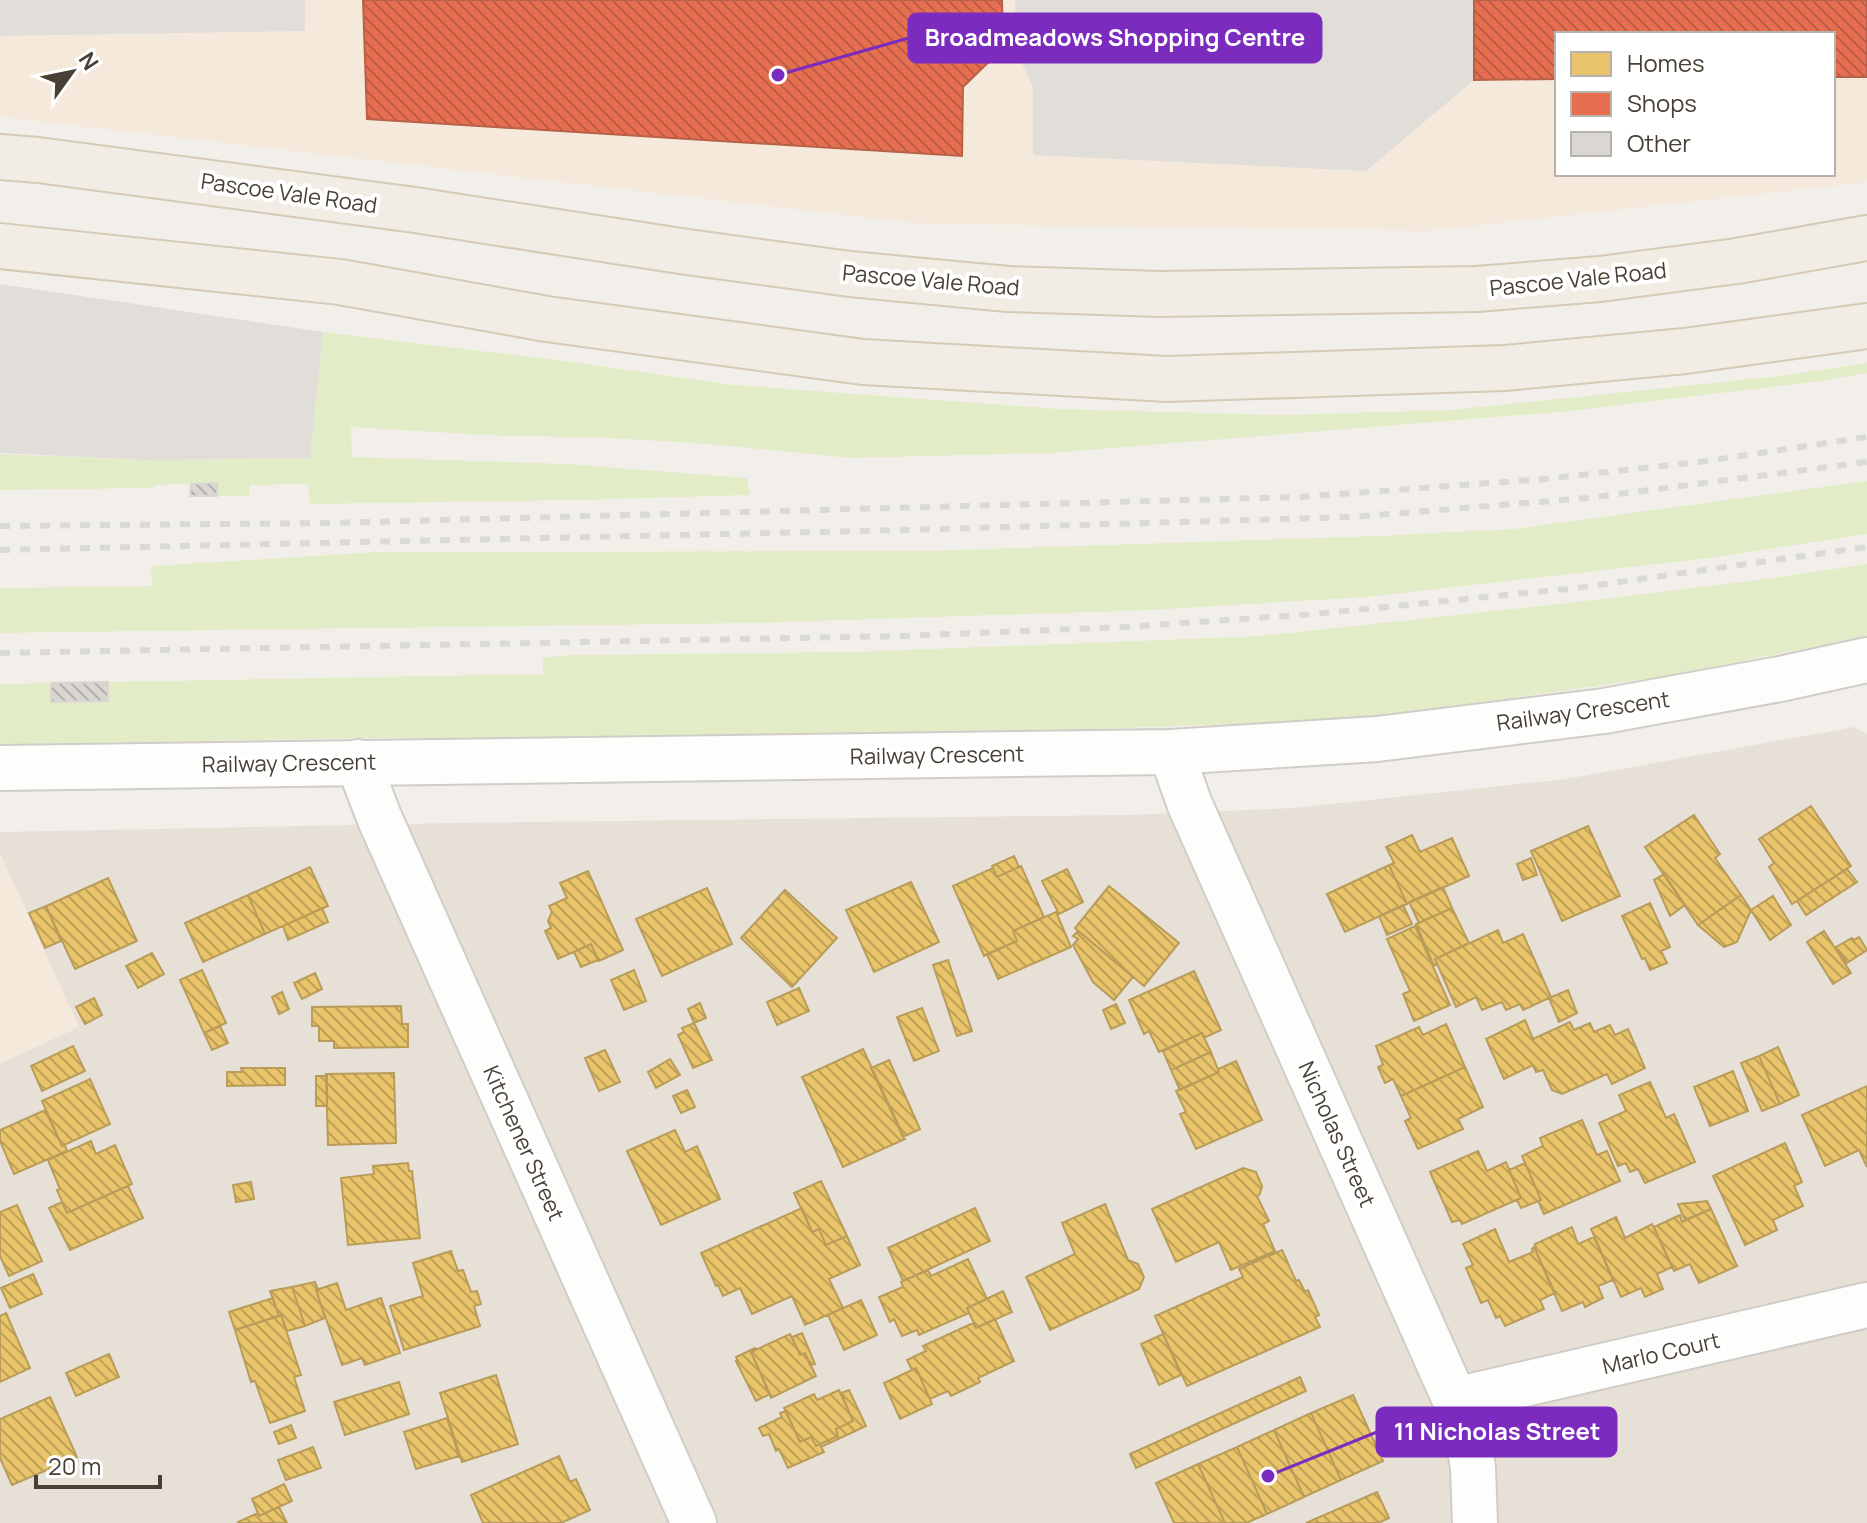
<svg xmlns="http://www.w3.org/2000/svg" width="1867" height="1523" font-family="Manrope,sans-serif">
  <defs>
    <pattern id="homes-back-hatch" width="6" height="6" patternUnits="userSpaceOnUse" patternTransform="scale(2)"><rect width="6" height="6" fill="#e9c46a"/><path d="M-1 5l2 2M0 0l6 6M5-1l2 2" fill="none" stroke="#bfa158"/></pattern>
    <pattern id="shops-back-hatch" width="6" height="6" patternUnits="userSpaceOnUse" patternTransform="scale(2)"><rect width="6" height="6" fill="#e76f51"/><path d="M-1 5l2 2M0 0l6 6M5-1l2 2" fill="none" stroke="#bd5d44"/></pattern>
    <pattern id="building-back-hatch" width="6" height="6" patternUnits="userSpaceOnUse" patternTransform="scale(2)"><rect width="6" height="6" fill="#dad6d1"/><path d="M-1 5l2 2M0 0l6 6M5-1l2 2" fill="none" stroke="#b3afaa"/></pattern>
  </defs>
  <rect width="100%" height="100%" fill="#f2efea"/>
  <path fill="#e6e0d7" d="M1854,727L1867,734V1523H0V832L453,823L1126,815L1294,808L1566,779Z"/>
  <path fill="#f5e9dc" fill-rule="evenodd" d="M0,0H1867V182L1428,231L922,224L0,117ZM1557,34H1833V174H1557Z
    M0,853L79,1027L0,1064Z"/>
  <path fill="#e2edc8" d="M323,332L557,360L734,385L1059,409L1282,415L1450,410L1780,376L1867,363V373L1814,382L1569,411L1052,453L850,458L708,444L611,438L483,435L351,427L352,457L568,464L747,478L750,495L578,500L310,504L308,484L250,485L249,496H217V483L154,485L153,488L0,490V454L148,460L310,458Z
    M1867,481V534L1710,558L1367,597L1151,610L751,623L0,633V588L152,586L151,566L378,552L927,551L1378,536L1513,529Z
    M1867,564V636L1667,676L1421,711L1297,722L1090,729L547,738H362L0,745V684L51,683V701H108V682L543,674V658L568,655L854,652L1261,636L1568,603L1751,581Z"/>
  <path fill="#e1deda" d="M0,0H305V31L0,36Z
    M1015,0H1474V80L1366,171L1033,155V88L1016,50Z
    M0,284L323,332L310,458L148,460L0,453Z"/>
  <path fill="url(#homes-back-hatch)" stroke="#b99c5a" stroke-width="2" d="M1811,806L1851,866L1792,904L1769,867L1774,863L1759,839Z
    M1694,815L1720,854L1715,858L1741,895L1698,925L1645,847Z
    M1588,826L1620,896L1562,921L1531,851Z
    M1412,835L1420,852L1452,838L1469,876L1407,904L1389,865L1394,863L1386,847Z
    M1014,856L1019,867L997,877L992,866Z
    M1531,858L1537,875L1523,880L1517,864Z
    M1389,865L1407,904L1345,932L1327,894Z
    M1021,866L1044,917L1013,931L1017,941L984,956L953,886L993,868L997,877Z
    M310,867L328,906L265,934L248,895Z
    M1067,869L1083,902L1059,914L1042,881Z
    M1847,869L1857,882L1806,915L1797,901Z
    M588,871L623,950L599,961L591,944L558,959L545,931L551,928L548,921L552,912L549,906L567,898L560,883Z
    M1664,874L1685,905L1670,916L1654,880Z
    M108,878L137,941L75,969L46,906Z
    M911,882L939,942L874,972L846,910Z
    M1109,886L1179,943L1144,986L1075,928Z
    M1443,887L1452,908L1419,923L1409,902Z
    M707,888L732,944L662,976L636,919Z
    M785,890L837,938L792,987L741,938Z
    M248,895L265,934L203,962L185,923Z
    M1741,895L1751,910L1737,942L1724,947L1698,925Z
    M1773,896L1791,925L1770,940L1751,910Z
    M1650,903L1670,947L1661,951L1667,963L1650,970L1645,958L1642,959L1622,916Z
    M1403,905L1412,924L1387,935L1379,916Z
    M46,906L61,941L45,948L29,913Z
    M322,908L328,922L288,940L283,926Z
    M1452,908L1469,943L1435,959L1437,964L1434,966L1416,924Z
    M1056,912L1071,947L998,979L987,954L1017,941L1013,931Z
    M1415,926L1450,1005L1414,1021L1403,994L1410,991L1387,939Z
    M1498,930L1503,943L1523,934L1551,997L1523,1010L1520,1004L1506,1010L1502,1002L1482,1010L1476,997L1456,1007L1435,959Z
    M1078,931L1133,977L1114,1000L1093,982L1073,945L1078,939L1073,936Z
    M1824,931L1851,973L1833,984L1807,942Z
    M1859,937L1867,950L1847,963L1836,947L1852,938L1854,940Z
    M591,944L598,960L581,967L574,952Z
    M152,953L164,974L138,988L126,966Z
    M948,960L972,1031L957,1036L933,965Z
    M202,970L226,1023L204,1033L180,980Z
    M634,970L646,1001L624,1010L611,980Z
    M1194,971L1221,1030L1204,1038L1202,1033L1159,1052L1149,1031L1144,1034L1129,1000Z
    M315,973L322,989L302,999L294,983Z
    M799,988L809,1011L777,1025L767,1002Z
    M1568,990L1577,1013L1559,1022L1549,998Z
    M282,992L289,1009L279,1014L272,997Z
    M94,998L102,1015L85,1024L76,1007Z
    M700,1003L706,1018L694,1023L688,1009Z
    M1116,1004L1125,1023L1111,1029L1103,1010Z
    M401,1006L402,1024H408V1047L334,1048V1041H319V1026H312V1007Z
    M922,1008L939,1051L914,1061L897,1017Z
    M1525,1020L1533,1039L1570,1022L1574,1030L1590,1023L1594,1032L1610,1025L1615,1035L1628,1029L1645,1068L1612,1084L1607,1074L1562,1094L1552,1090L1543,1070L1536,1072L1533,1065L1504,1079L1486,1039Z
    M694,1023L712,1060L693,1068L678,1035L684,1032L682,1028Z
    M1446,1024L1465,1067L1401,1096L1393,1079L1385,1083L1378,1067L1383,1065L1376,1046L1419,1027L1423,1035Z
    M220,1026L228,1043L212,1050L204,1033Z
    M1202,1033L1211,1052L1171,1070L1163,1051Z
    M73,1046L85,1071L42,1091L31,1066Z
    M1778,1047L1799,1095L1780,1104L1759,1056Z
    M863,1049L905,1139L843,1167L802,1077Z
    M605,1050L620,1082L599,1091L585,1058Z
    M1211,1052L1219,1072L1180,1090L1171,1070Z
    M1759,1056L1780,1104L1762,1111L1741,1063Z
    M670,1059L680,1075L656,1088L648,1072Z
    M889,1060L920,1129L903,1137L871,1068Z
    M1236,1061L1262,1120L1196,1149L1180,1114L1186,1112L1176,1091L1219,1072L1218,1069Z
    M1465,1067L1483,1107L1458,1119L1463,1129L1418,1149L1405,1121L1411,1118L1401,1096Z
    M241,1068H285V1085L227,1086V1072H242Z
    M1733,1071L1748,1111L1710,1126L1694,1087Z
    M394,1073L396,1143L328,1145L326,1074Z
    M316,1076H327V1106H316Z
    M90,1079L110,1124L62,1146L42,1101Z
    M1650,1082L1666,1118L1674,1114L1695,1162L1645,1183L1638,1169L1630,1172L1626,1163L1618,1166L1599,1123L1626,1111L1619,1095Z
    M1867,1086V1167L1859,1150L1825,1166L1802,1115Z
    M687,1090L695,1107L681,1113L673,1096Z
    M45,1110L62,1146L65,1145L67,1151L14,1174L0,1141V1130Z
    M1582,1120L1597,1155L1607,1151L1620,1181L1544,1214L1538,1201L1541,1200L1522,1156L1543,1146L1540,1138Z
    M675,1130L685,1152L697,1146L720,1199L661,1225L627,1151Z
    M91,1141L96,1154L115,1145L132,1184L67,1213L57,1190L60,1189L48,1160Z
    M1785,1143L1802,1182L1794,1186L1803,1206L1773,1220L1777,1230L1745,1245L1713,1176Z
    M1478,1151L1487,1171L1506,1162L1521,1198L1462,1224L1460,1220L1452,1222L1430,1172Z
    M408,1163L409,1171H412L420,1238L348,1245L341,1178L374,1174L373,1166Z
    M1525,1163L1541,1200L1521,1208L1517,1200L1521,1198L1509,1170Z
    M1243,1168L1256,1172L1262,1186L1260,1194L1257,1196L1269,1221L1263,1224L1275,1251L1231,1270L1219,1242L1176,1262L1152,1209Z
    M821,1181L847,1236L826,1245L819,1229L812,1232L794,1193Z
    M251,1182L254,1199L236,1202L233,1185Z
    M128,1186L143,1218L70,1250L49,1208L62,1202L67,1213Z
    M1707,1201L1711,1209L1685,1220L1678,1204Z
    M1105,1204L1128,1260L1138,1264L1144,1277L1139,1289L1050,1330L1026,1277L1075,1254L1062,1223Z
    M17,1205L42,1261L9,1276L0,1256V1212Z
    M802,1208L812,1232L819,1229L826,1245L847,1236L860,1265L829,1279L843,1308L805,1325L792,1296L752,1314L740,1288L723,1296L718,1285L716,1286L701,1253Z
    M975,1208L990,1241L903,1281L888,1248Z
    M1711,1209L1737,1266L1699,1283L1690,1264L1674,1271L1654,1227L1680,1215L1682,1222Z
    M1616,1217L1625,1238L1652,1224L1672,1267L1657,1274L1663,1289L1645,1297L1641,1288L1621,1297L1591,1229Z
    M1572,1227L1578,1244L1594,1237L1613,1280L1598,1286L1603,1298L1585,1307L1583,1302L1562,1311L1534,1247H1536L1535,1244Z
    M1495,1229L1509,1262L1533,1252L1532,1249L1534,1247L1555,1293L1540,1300L1544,1309L1505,1326L1500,1316L1496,1318L1488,1300L1481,1303L1466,1268L1473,1265L1463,1244Z
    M1282,1250L1296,1281L1299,1280L1305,1292L1308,1290L1319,1315L1315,1317L1320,1327L1187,1386L1155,1316L1243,1277L1239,1269Z
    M451,1251L458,1271L463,1270L471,1292L477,1291L481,1304L474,1306L480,1326L404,1350L390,1306L423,1296L413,1263Z
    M968,1259L987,1299L967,1308L969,1313L919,1335L917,1330L902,1336L894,1319L890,1322L879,1297L903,1287L901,1282L903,1281L928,1270L931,1276Z
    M33,1274L42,1294L10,1308L1,1288Z
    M315,1282L318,1289L316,1290L325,1318L305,1326L292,1287Z
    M337,1283L346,1310L381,1298L400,1353L365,1365L362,1358L342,1365L316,1290Z
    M292,1287L305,1326L287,1331L281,1315L279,1316L270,1291Z
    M1003,1291L1012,1312L976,1328L967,1308Z
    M273,1298L279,1316L235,1330L229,1312Z
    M861,1300L877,1335L844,1350L828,1315Z
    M6,1313L30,1368L0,1382V1316Z
    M281,1315L301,1375L294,1377L305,1411L270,1423L255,1381L251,1382L235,1330Z
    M995,1319L1014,1361L978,1378L980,1382L951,1396L948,1391L930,1399L916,1368L912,1370L907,1360L926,1351L923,1346L973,1323L976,1328Z
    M802,1333L815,1364L810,1365L805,1353L800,1355L792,1337Z
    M790,1334L800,1355L805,1353L816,1376L771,1398L751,1352Z
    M1163,1334L1181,1375L1159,1385L1141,1344Z
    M755,1348L756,1349L751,1352L770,1394L756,1401L736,1361H738L736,1357Z
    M109,1354L119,1377L76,1396L66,1373Z
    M916,1368L932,1404L900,1419L884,1383Z
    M496,1375L518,1444L462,1462L440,1393Z
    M1300,1377L1306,1391L1136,1468L1130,1454Z
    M399,1382L409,1414L345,1435L334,1402Z
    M839,1390L853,1421L836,1429L838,1436L816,1446L811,1437L800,1442L784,1408L814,1394L817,1400Z
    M849,1390L866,1426L821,1447L824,1452L788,1468L779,1449L776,1451L769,1434L763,1436L759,1428L782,1417L780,1413L786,1411L800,1442L811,1437L816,1446L838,1436L836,1429L853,1421L841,1393Z
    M1353,1395L1383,1461L1341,1480L1311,1413Z
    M50,1397L77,1457L12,1485L0,1458V1419Z
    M1311,1413L1341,1480L1304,1497L1274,1430Z
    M447,1418L459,1456L416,1469L404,1432Z
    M291,1425L296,1438L279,1444L274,1432Z
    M1274,1430L1304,1497L1267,1514L1237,1447Z
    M313,1447L321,1468L286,1480L278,1460Z
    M1237,1447L1267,1514L1246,1523H1225L1198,1464Z
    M559,1456L570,1482L576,1479L590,1510L561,1523H483L471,1495Z
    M1198,1464L1225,1523H1174L1156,1483Z
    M284,1484L292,1501L259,1516L252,1499Z
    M1377,1492L1389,1518L1378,1523H1306Z
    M279,1507L287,1523H239L238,1522L258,1513L259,1516Z"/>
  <path fill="url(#shops-back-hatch)" stroke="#b86149" stroke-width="2" d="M363,0H1002L1003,48L963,87L962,156L367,119Z
    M1474,0H1867V77H1833V34H1557V79L1474,80Z"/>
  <path fill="url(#building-back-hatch)" stroke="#dad6d0" stroke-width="2" d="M217,483V496H190L191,484Z
    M108,682V701L51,702V683Z"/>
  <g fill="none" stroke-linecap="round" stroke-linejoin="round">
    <g stroke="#d0cdc8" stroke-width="48">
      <path id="minor" d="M1171,752L1190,805L1455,1400L1468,1437L1473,1468L1475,1523
        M358,762L379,817L694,1523
        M0,768L1171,752L1377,739L1604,711L1780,679L1867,660
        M1455,1400L1867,1305"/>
    </g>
    <g stroke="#d5cab6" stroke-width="48">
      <path id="major" d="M0,157L38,160L415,210L687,252L850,274L1008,289L1160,294L1477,289L1600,279L1737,261L1867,238
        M0,246L340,282L547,319L863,362L1167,379L1505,368L1685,351L1867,326"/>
    </g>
    <use href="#minor" stroke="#fdfdfc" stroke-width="44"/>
    <use href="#major" stroke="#f1ece4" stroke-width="44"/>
    <path stroke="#d9d9d8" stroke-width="6" stroke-dasharray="10 10" stroke-linecap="butt" d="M0,526L332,523L1300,497L1545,479L1707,461L1867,437
      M0,550L906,530L1352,517L1588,498L1867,462
      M0,653L902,636L1124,627L1315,614L1577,588L1867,547"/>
  </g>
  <g text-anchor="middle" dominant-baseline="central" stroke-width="8" stroke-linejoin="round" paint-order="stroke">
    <g font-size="22" fill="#494035" stroke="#fff">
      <text transform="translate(289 193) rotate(8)">Pascoe Vale Road</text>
      <text transform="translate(1578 279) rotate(-6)">Pascoe Vale Road</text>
      <text transform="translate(931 280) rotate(5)">Pascoe Vale Road</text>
      <text transform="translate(1583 711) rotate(-8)">Railway Crescent</text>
      <text transform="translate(937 755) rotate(-1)">Railway Crescent</text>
      <text transform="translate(289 763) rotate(-1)">Railway Crescent</text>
      <text transform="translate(1337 1134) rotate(66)">Nicholas Street</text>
      <text transform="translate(524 1143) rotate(66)">Kitchener Street</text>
      <text transform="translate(1661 1353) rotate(-13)">Marlo Court</text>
    </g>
  </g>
  <path fill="none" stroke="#7b2cbf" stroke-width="3" d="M778 75L909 38M1268 1476L1377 1432"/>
  <g fill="#7b2cbf" stroke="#fff" stroke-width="3">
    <circle cx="778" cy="75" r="8"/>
    <circle cx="1268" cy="1476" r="8"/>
  </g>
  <g fill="#7b2cbf" stroke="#7b2cbf" stroke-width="3">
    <rect x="909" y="14" width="412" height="48" rx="8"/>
    <rect x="1377" y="1408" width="239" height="48" rx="8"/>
  </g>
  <g font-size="24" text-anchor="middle" font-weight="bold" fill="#fff">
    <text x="1115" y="46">Broadmeadows Shopping Centre</text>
    <text x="1497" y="1440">11 Nicholas Street</text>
  </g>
  <rect x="1555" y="32" width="280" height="144" fill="#ffffff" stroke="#b6b3ae" stroke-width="2"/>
  <rect x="1571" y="52" width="40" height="24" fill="#e9c46a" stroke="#b6b3ae" stroke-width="2"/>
  <text x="1627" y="72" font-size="24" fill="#494035">Homes</text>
  <rect x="1571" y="92" width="40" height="24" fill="#e76f51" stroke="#b6b3ae" stroke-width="2"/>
  <text x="1627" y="112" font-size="24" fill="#494035">Shops</text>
  <rect x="1571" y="132" width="40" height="24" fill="#dad6d1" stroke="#b6b3ae" stroke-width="2"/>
  <text x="1627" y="152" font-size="24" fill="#494035">Other</text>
  <g transform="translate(72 72) rotate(57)" stroke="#ffffff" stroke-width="6" paint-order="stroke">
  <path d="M0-6L14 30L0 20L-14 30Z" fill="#494035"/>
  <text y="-12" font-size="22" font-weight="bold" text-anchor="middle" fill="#494035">N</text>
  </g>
  <path d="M36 1475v12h124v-12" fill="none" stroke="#494035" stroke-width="4"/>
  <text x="48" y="1475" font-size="24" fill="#494035" stroke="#ffffff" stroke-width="6" paint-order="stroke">20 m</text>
</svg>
